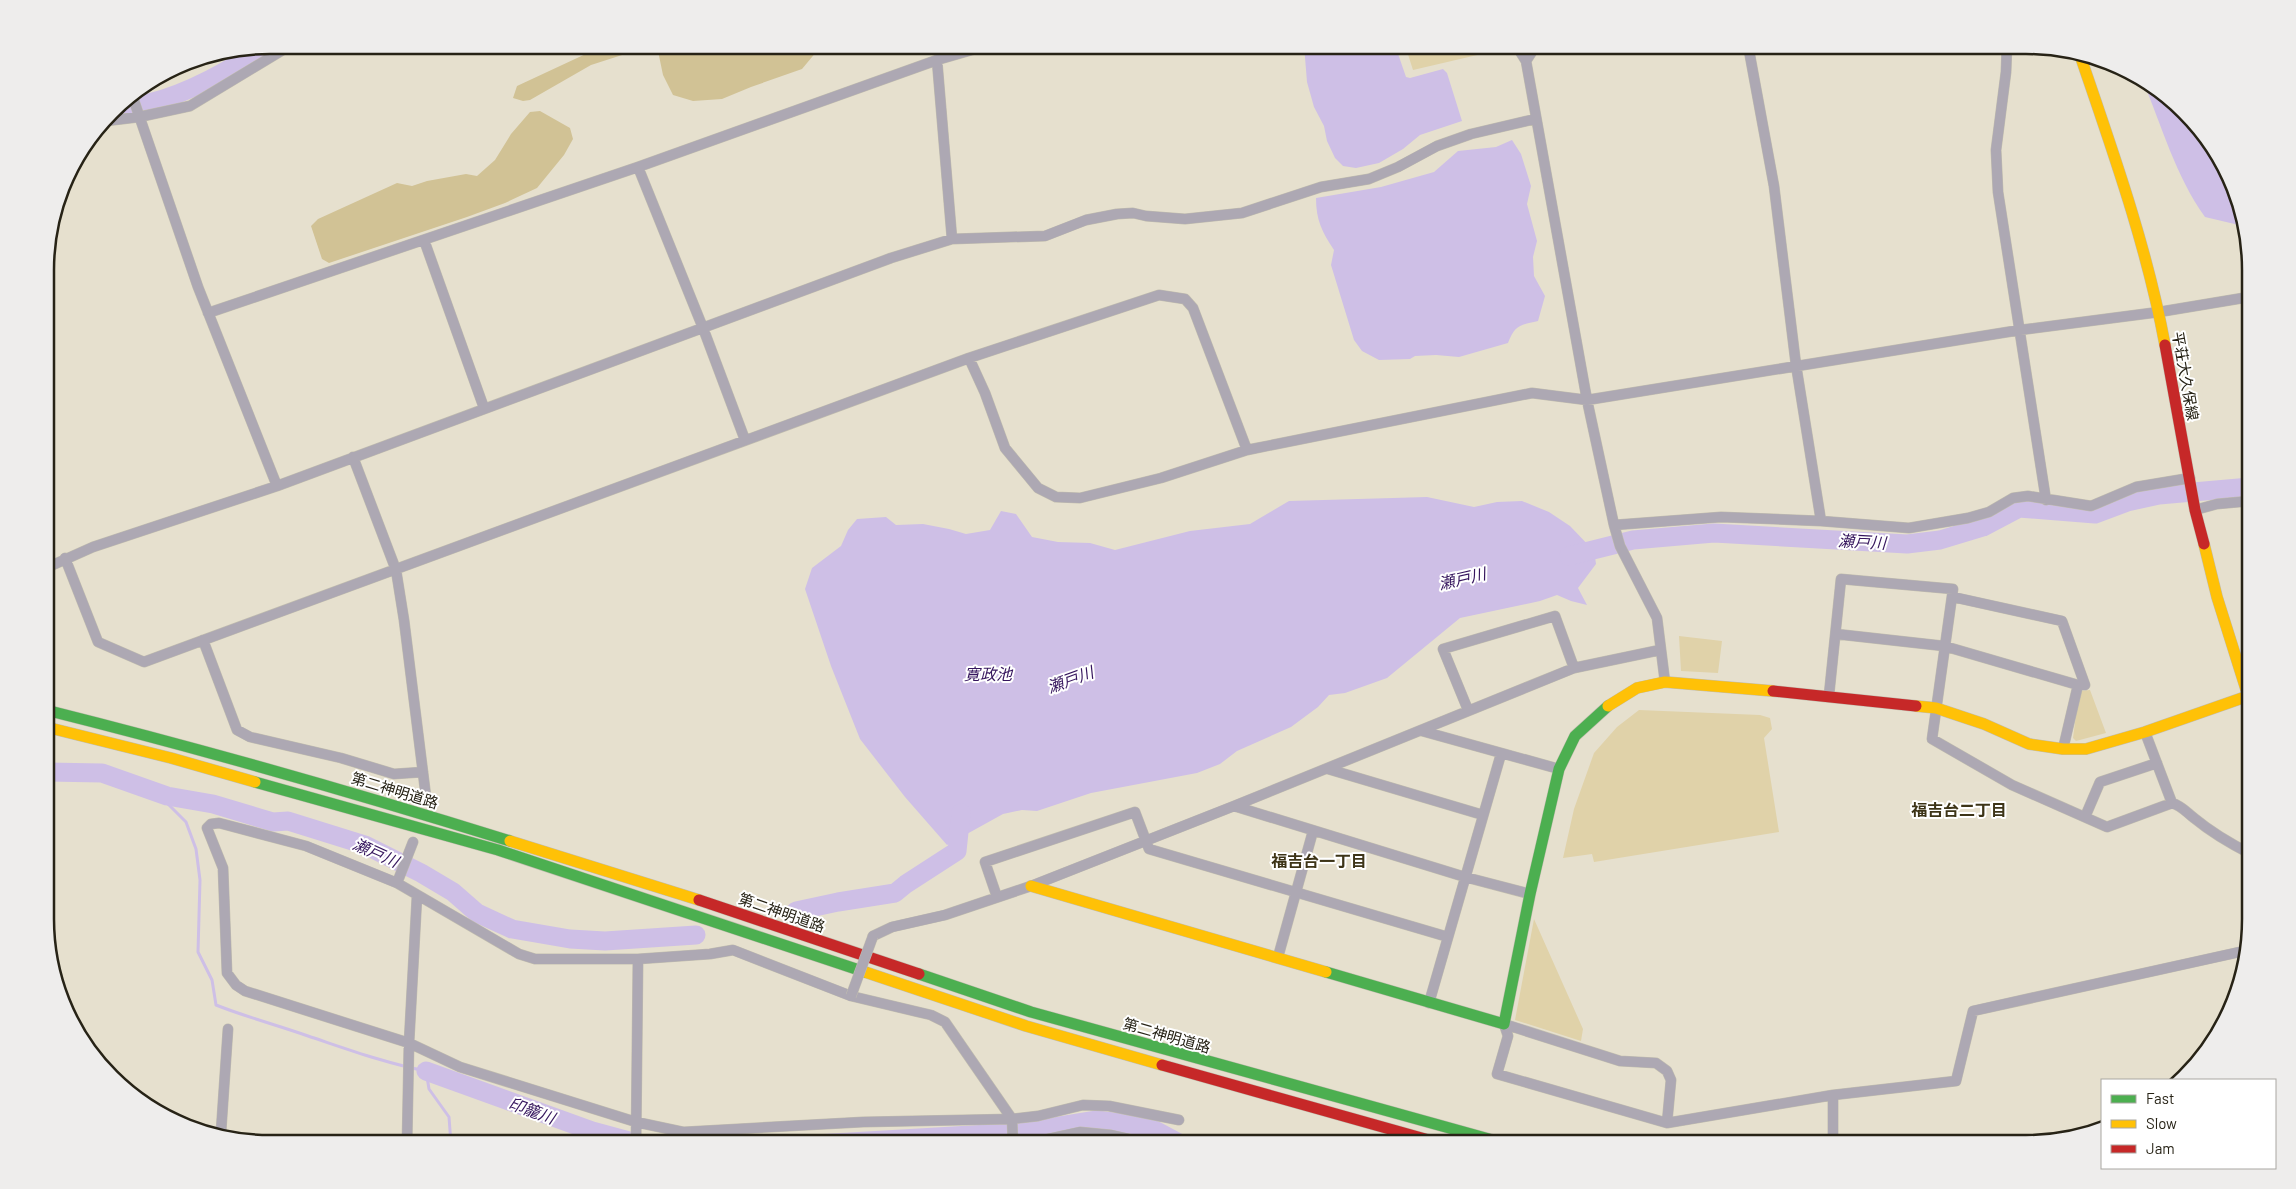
<svg xmlns="http://www.w3.org/2000/svg" width="2296" height="1189" font-family="Barlow,'Noto Sans JP',sans-serif">
  <rect width="100%" height="100%" fill="#e6e0ce"/>
  <path fill="#e0d2a9" d="M1405,45H1499L1503,49L1413,70Z
    M1679,636L1722,641L1718,673L1681,671Z
    M2090,690L2106,733L2076,741L2073,738L2079,691Z
    M1639,710L1760,715L1770,718L1772,729L1764,738L1779,832L1594,862L1592,854L1563,858L1574,809L1594,753L1617,727Z
    M1534,919L1583,1029L1581,1041L1515,1020Z"/>
  <path fill="#d1c295" d="M605,45H822L802,69L751,87L722,99L693,101L673,95L663,75L658,51L647,47L591,65L530,100L523,101L513,98L517,86Z
    M540,111L570,128L573,139L564,155L537,188L505,203L467,217L329,263L322,259L311,226L318,219L397,183L412,186L427,181L466,174L477,176L495,160L511,134L530,112Z"/>
  <path fill="#cebfe6" d="M1395,45L1406,77L1410,78L1443,69L1447,73L1462,121L1420,135L1403,149L1379,163L1356,168L1343,166L1335,158L1327,141L1324,126L1314,107L1307,82L1304,45Z
    M2142,79L2175,101L2213,145L2243,226L2205,217C2175,175 2162,126 2142,79Z
    M1512,140L1521,154L1531,186L1527,204L1537,241L1533,257L1534,276L1545,296L1538,321C1520,325 1515,325 1508,343L1459,357L1436,355L1415,356L1410,359L1379,360L1362,351L1354,340L1331,265L1334,250C1322,232 1316,220 1316,198L1381,187L1434,172L1458,151L1496,147Z
    M1427,497L1474,507L1497,502L1522,501L1549,512L1570,526L1594,551L1596,564L1578,588L1587,605L1571,601L1557,595L1540,601L1460,618L1387,678L1345,693L1329,695L1318,707L1291,727L1237,751L1220,764L1197,773L1091,793L1037,811L1022,810L1003,814L947,845L905,797L860,739L831,666L805,589L812,568L841,546L848,530L857,519L886,517L896,525L923,524L949,529L966,534L990,530L1001,511L1016,514L1032,537L1058,542L1090,543L1115,550L1190,531L1250,524L1289,501Z"/>
  <g fill="none" stroke-linecap="round" stroke-linejoin="round">
    <path stroke="#cebfe6" stroke-width="3" d="M157,793L186,822L196,849L200,880L198,952L212,980L216,1005C246,1017 277,1025 308,1036C347,1049 385,1063 426,1071L429,1089L449,1117L451,1144"/>
    <path stroke="#cebfe6" stroke-width="19" d="M118,106C128,105 139,105 149,103C190,93 231,69 267,46
      M1569,556L1633,540L1714,533L1907,544L1940,540L1983,527L2019,508L2095,514L2127,502L2159,495L2250,487
      M47,772L102,773L167,796L213,804L273,822L288,821L365,845L421,873L453,892L477,913L512,929L570,939L605,941L696,935
      M796,911L838,902L895,893L906,884L957,851L961,813
      M426,1071L592,1131L640,1144
      M815,1144L1023,1132L1097,1120L1130,1124L1153,1129L1181,1144"/>
    <g stroke="#c1bdaf" stroke-width="11">
      <path id="street" d="M1516,45L1526,61L1587,400L1614,525L1620,546L1657,618L1665,682
        M1748,45L1774,186L1796,365L1821,521
        M2007,45L2006,72L1996,150L1998,192L2046,500
        M937,60L952,239
        M1526,61L1535,47L1544,45
        M132,95L198,287L277,486
        M106,121L139,117L190,106L291,45
        M638,167L703,328L745,440
        M424,240L484,408
        M208,313L638,167L937,60L989,45
        M969,358L985,393L1005,448L1038,488L1056,497L1080,498L1161,478L1247,450L1532,393L1587,400L2020,330L2159,312L2249,297
        M353,457L396,570L404,620L426,797
        M2195,510L2217,504L2250,501
        M1614,525L1721,517L1821,521L1909,528L1968,518L1989,512L2013,498L2028,496L2091,506L2136,487L2190,478
        M65,558L98,642L144,662L969,358L1159,295L1185,299L1193,308L1247,450
        M46,568L93,547L277,486L891,258L952,239L1045,236L1086,220L1117,214L1133,213L1146,216L1185,219L1242,213L1321,187L1369,179L1398,167L1437,146L1471,134L1535,119
        M1953,597L2062,621L2085,685H2078L2063,749
        M1836,634L1944,646L2078,685
        M203,640L237,730L250,737L341,758L394,774L423,772
        M1829,695L1841,579L1953,589L1932,739L2012,785L2107,827L2172,803C2182,806 2186,812 2194,818C2211,832 2231,844 2251,854
        M1468,710L1443,649L1555,616L1574,668
        M1422,731L1559,769
        M2145,732L2172,803
        M1328,769L1483,815
        M1234,806L1465,877L1530,894
        M2085,817L2100,782L2157,763
        M397,883L413,842
        M997,897L985,862L1135,812L1149,849L1448,937
        M873,936L892,927L945,915L1031,886L1234,806L1574,668L1660,650
        M1278,957L1313,831
        M638,959H535L519,954L397,883L306,846L219,823L211,824L207,828L223,868L227,973L236,985L245,991L409,1043L460,1067L636,1122L683,1132L863,1122L1012,1119L1038,1116L1083,1105L1109,1106L1179,1120
        M1429,1003L1501,754
        M1504,1024L1508,1036L1497,1074L1667,1123L1833,1095L1956,1081L1973,1011L2244,951
        M1504,1024L1620,1061L1656,1063L1667,1071L1671,1080L1667,1123
        M1833,1095V1144
        M221,1132L228,1029
        M407,1144L409,1043L417,896
        M636,1144L638,959L710,954L733,950L851,996L931,1015L945,1022L1012,1119L1013,1144
        M1025,1144L1080,1132L1111,1135L1151,1144"/>
    </g>
    <g stroke="#c1bdaf" stroke-width="12">
      <path id="fast" d="M46,710C202,749 356,793 510,841
        M255,782L498,850L865,972
        M1326,972L1504,1024L1530,894L1559,769L1575,736L1608,706
        M919,974L1031,1012L1507,1144"/>
    </g>
    <g stroke="#c1bdaf" stroke-width="12">
      <path id="slow" d="M2081,58C2113,152 2147,247 2165,345
        M2204,544L2217,597L2250,702
        M1608,706L1637,688L1665,682L1773,691
        M1916,706L1936,708L1984,724L2029,744L2063,749H2086L2145,732L2248,696
        M46,727L171,758L255,782
        M510,841L699,900
        M1031,886L1326,972
        M865,972L1026,1026L1162,1065"/>
    </g>
    <g stroke="#c1bdaf" stroke-width="12">
      <path id="jam" d="M2165,345L2195,510L2204,544
        M1773,691L1916,706
        M699,900L919,974
        M1162,1065L1443,1144"/>
    </g>
    <use href="#street" stroke="#ada8b3" stroke-width="10"/>
    <use href="#fast" stroke="#4caf50" stroke-width="11"/>
    <use href="#slow" stroke="#ffc107" stroke-width="11"/>
    <use href="#jam" stroke="#c62828" stroke-width="11"/>
    <g stroke="#c1bdaf" stroke-width="11" stroke-linecap="butt">
      <path id="street-bridge" d="M851,996L873,936"/>
    </g>
    <use href="#street-bridge" stroke="#ada8b3" stroke-width="10"/>
  </g>
  <g text-anchor="middle" dominant-baseline="central" stroke-width="4" stroke-linejoin="round" paint-order="stroke">
    <g font-size="15" fill="#272316" stroke="#fff">
      <text transform="translate(2186 376) rotate(80)">平荘大久保線</text>
      <text transform="translate(395 790) rotate(17)">第二神明道路</text>
      <text transform="translate(782 912) rotate(19)">第二神明道路</text>
      <text transform="translate(1167 1035) rotate(16)">第二神明道路</text>
    </g>
    <g font-size="16" font-style="italic" fill="#35155d" stroke="#fff">
      <text transform="translate(1862 541) rotate(3)">瀬戸川</text>
      <text transform="translate(1462 578) rotate(-13)">瀬戸川</text>
      <text x="988" y="673">寛政池</text>
      <text transform="translate(1070 679) rotate(-20)">瀬戸川</text>
      <text transform="translate(376 852) rotate(24)">瀬戸川</text>
      <text transform="translate(532 1110) rotate(20)">印籠川</text>
    </g>
    <g font-size="16" font-weight="bold" fill="#3d3417" stroke="#fff">
      <text x="1959" y="809">福吉台二丁目</text>
      <text x="1319" y="860">福吉台一丁目</text>
    </g>
  </g>
  <path d="M0 0H2296V1189H0ZM270 54H2026A216 216 0 0 1 2242 270V919A216 216 0 0 1 2026 1135H270A216 216 0 0 1 54 919V270A216 216 0 0 1 270 54Z" fill="#eeedec" fill-rule="evenodd"/>
  <path fill="none" stroke="#272316" stroke-width="2.5" d="M270 54H2026A216 216 0 0 1 2242 270V919A216 216 0 0 1 2026 1135H270A216 216 0 0 1 54 919V270A216 216 0 0 1 270 54Z"/>
  <rect x="2101" y="1079" width="175" height="90" fill="#ffffff" stroke="#a9a7a2"/>
  <rect x="2111" y="1095" width="25" height="8" fill="#4caf50" stroke="#a9a7a2"/>
  <text x="2146" y="1104" font-size="15" fill="#272316">Fast</text>
  <rect x="2111" y="1120" width="25" height="8" fill="#ffc107" stroke="#a9a7a2"/>
  <text x="2146" y="1129" font-size="15" fill="#272316">Slow</text>
  <rect x="2111" y="1145" width="25" height="8" fill="#c62828" stroke="#a9a7a2"/>
  <text x="2146" y="1154" font-size="15" fill="#272316">Jam</text>
</svg>
